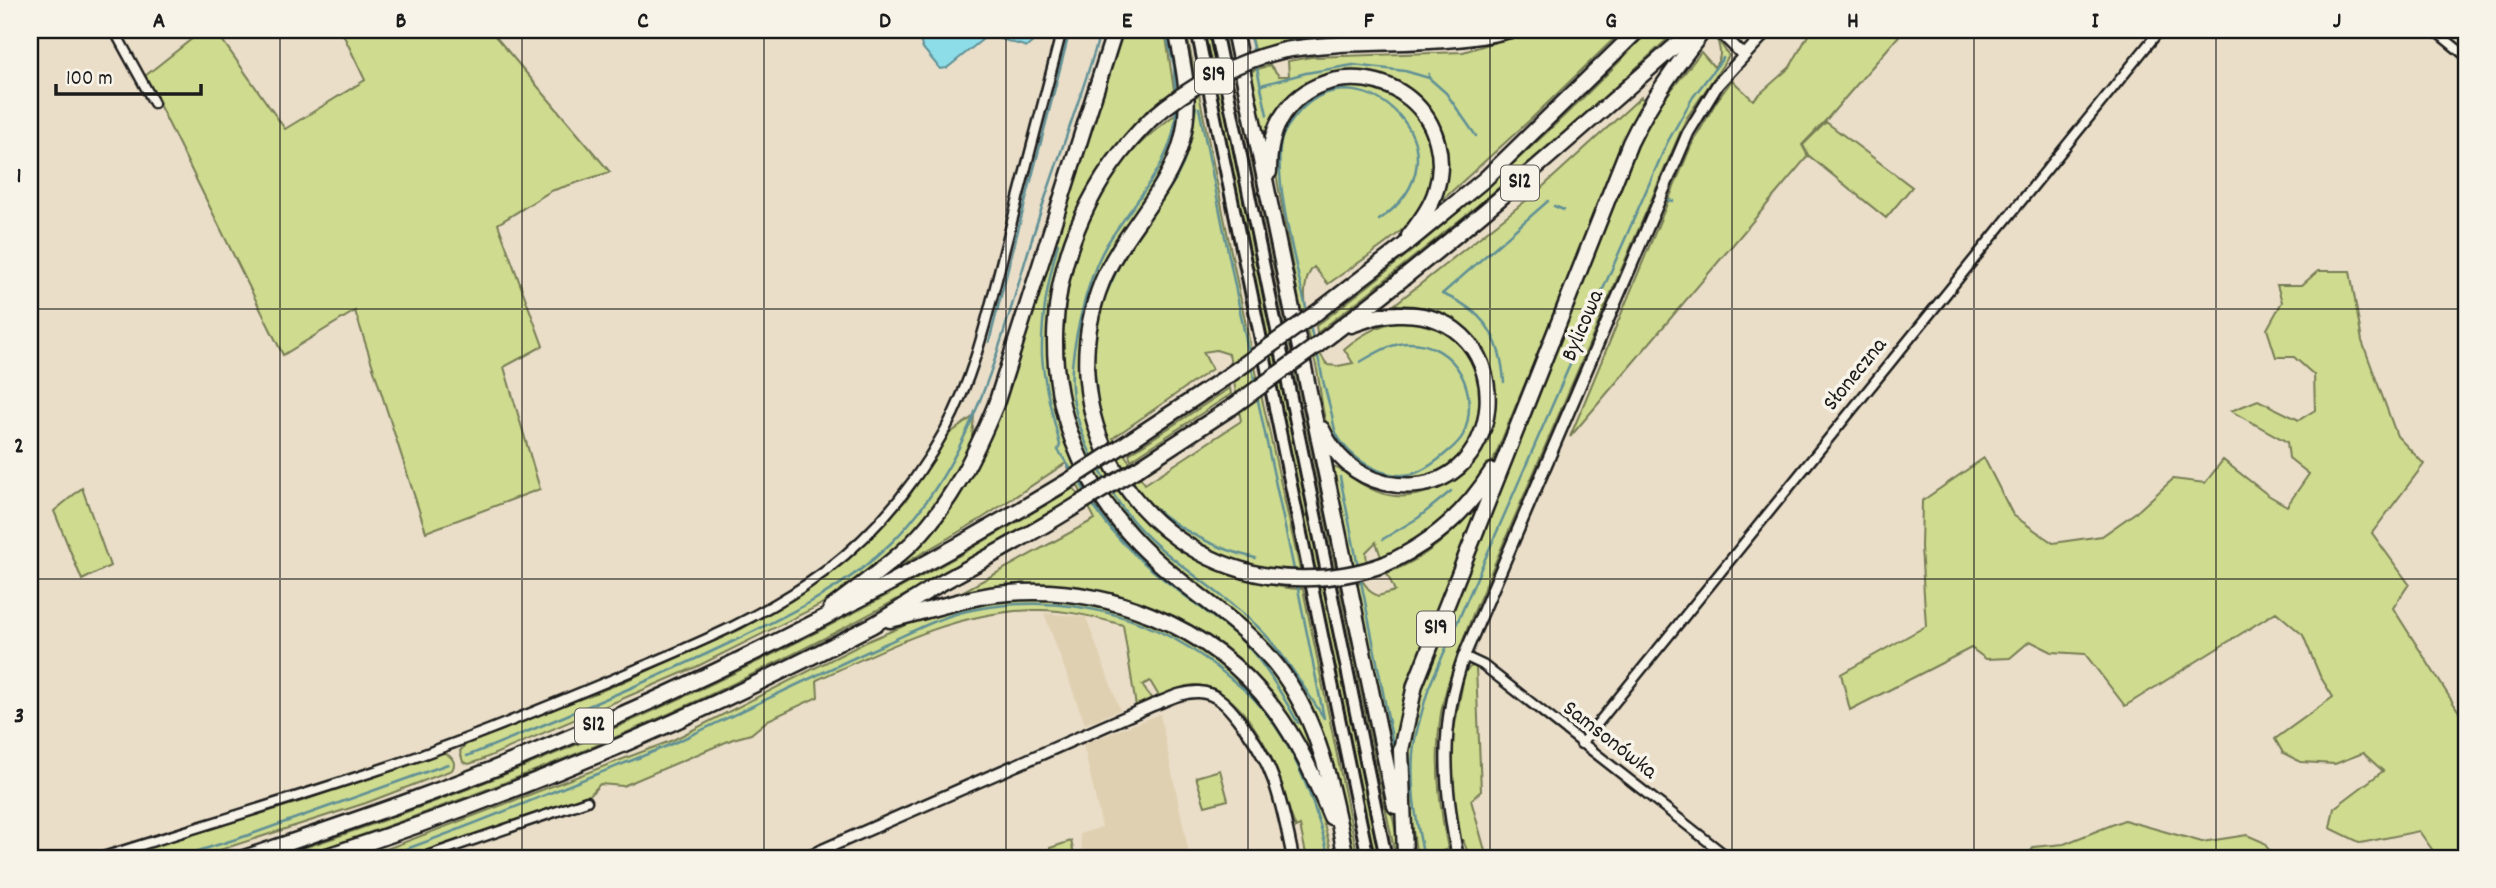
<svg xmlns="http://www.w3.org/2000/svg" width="2496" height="888" font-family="Dekko,sans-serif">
  <rect width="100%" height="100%" fill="#eadec8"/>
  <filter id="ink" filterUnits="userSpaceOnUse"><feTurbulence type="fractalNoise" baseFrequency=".0143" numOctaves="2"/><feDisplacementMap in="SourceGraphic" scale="14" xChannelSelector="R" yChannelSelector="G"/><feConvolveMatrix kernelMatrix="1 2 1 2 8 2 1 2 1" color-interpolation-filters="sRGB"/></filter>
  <g filter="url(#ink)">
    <path fill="#e0d0b2" d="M1044,613L1086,617L1120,710L1085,724Z
      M1160,714L1190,858H1083L1080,834L1102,827L1083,744Z"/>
    <path fill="#cfdb8e" stroke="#767c55" stroke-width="2" fill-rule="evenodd" d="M203,30H215L285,129L365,80L341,30H490L610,172L551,191L498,224L543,346L504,367L540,489L426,532L355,311L283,355L145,76Z
      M1121,30H1165L1174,90C1069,173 1023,301 1062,430C1071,460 1086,495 1105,520C1143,568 1193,594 1238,633C1284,671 1306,727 1324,782L1258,682L1121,598L1088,590L1051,587L988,589L960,593L1095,519L1066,463L981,519L900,566L896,564L939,520L960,493L983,447Z
      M1182,30H1186L1249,340L1301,574C1248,573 1183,545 1149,506C1077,420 1075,329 1134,236C1158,198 1183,177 1192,129C1198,96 1188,63 1182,30ZM1216,350L1229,354L1241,421L1145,484L1113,438L1212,369L1203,352Z
      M1203,30H1208L1383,858H1374Z
      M1225,30H1230L1322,465L1401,858H1396L1379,779Z
      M1249,30H1441L1449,31L1301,38L1254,50Z
      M1535,30H1623L1530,120L1440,202C1445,183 1450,162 1446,143C1433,83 1356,50 1304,85C1291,94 1279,106 1272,121C1269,127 1267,134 1263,140L1249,72L1270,65L1279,76H1289L1288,61L1311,57L1463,52Z
      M1650,30H1677C1562,139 1443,236 1317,333L1316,326C1436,236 1547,138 1650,30Z
      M1811,30H1904L1827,119L1802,145L1808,156L1570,437L1691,146L1716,102L1732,80L1753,100L1790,67Z
      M1717,38L1729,56L1686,119L1473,614C1461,646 1447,679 1441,713C1434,758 1439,806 1448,849L1437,853L1438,858H1417L1405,775L1412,722L1423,681L1640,140L1655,111L1701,52L1714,67C1723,58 1720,49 1717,38Z
      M1352,85C1359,86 1367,85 1374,87C1428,103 1449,169 1417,214C1398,239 1354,265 1328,284L1314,267C1294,285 1311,347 1328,365L1338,366L1353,363L1344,349C1463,249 1544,448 1417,478C1398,482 1371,477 1356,466C1349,460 1344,452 1338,446C1321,426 1322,395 1317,370C1312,348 1305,326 1300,304C1290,257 1283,210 1274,163C1279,115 1305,91 1352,85Z
      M1641,97L1644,101L1636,115L1491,466L1442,526L1382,560L1376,542L1366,552L1367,564L1352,568L1332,467C1340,468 1344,473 1351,477C1364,486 1379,495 1395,496C1411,498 1427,493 1442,486C1468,474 1483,455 1491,427C1511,357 1461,309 1394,305L1538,191Z
      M1181,109C1179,119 1179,130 1177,140C1166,184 1123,229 1101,269C1074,319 1073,404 1100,454C1112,477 1128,494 1145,513C1180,550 1203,565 1252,579C1270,584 1284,589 1303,589L1358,858H1352L1296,683C1261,620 1196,590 1145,543C1097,498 1065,417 1062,352C1061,321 1067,292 1074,263C1077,249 1080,234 1086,222C1098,194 1119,165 1140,144C1153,131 1168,121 1181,109Z
      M1826,122L1912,187L1886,218L1808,155L1803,145Z
      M2318,271H2350L2362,341L2397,436L2424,464L2372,533L2409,584L2393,608L2466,723V858H2427L2436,855L2419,831L2361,843L2330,828L2334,808L2383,771L2363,753L2335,764L2301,762L2283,753L2275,739L2333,697L2320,676L2303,635L2276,612L2125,706L2085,654L2052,652L2030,641L2010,658L1986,659L1971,648L1850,710L1841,674L1926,626L1921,547L1922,501L1984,458L2013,515L2053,543L2102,536L2139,510L2173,479L2205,483L2223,460L2268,495L2287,506L2309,474L2289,458L2287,442L2231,411L2258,400L2299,420L2315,410L2314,375L2294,357H2276L2267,329L2282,302L2277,285H2302Z
      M1230,388L1231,394L1131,460L1129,454Z
      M974,416L971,448L943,496L905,541L858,581L818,606L696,667L481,760L469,764L463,762L460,751L467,743L616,685L741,629L797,596L849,558L873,536L908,498L949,434Z
      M82,488L110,566L82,580L54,511Z
      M1074,488L1078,495C936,581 789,661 637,728C525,777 411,819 295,858H273C554,768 821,642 1074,488Z
      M1480,502L1482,505L1395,753L1394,765L1357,584L1363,582L1371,592L1378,596L1395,591L1387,573C1425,559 1454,533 1480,502Z
      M1053,596C1074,600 1096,601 1116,608C1181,627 1254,679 1288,738C1310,775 1323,817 1333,858H1305L1306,854L1300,826L1296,828C1285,803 1281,775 1268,751C1254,724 1229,686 1195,685C1182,685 1171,693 1159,696L1150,681L1142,685L1151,698L1136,707L1123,625C1094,617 1064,609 1034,610C955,612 886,648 817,680L818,697L768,720L751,734L733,739L623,786L600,784L590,795L407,858H363L673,740L870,640L932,614L979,601Z
      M1472,666L1476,667L1481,791L1471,800L1487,858H1470L1463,840H1457L1451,746L1465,671Z
      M441,752C449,754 458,761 452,770L366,803L195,858H116L302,801Z
      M1220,770L1228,800L1205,806L1196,777Z
      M2124,820L2202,842L2247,835L2263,842L2275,858H2027L2033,847L2064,844Z
      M1071,841L1075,858H1051L1050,848Z"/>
    <path fill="#8ddde8" stroke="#609096" stroke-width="2" d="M932,30H1031L1035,40L1027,47L988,35L947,68L940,69L922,47L920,39Z"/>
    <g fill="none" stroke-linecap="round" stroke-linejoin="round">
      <path stroke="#609096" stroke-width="2.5" d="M1165,30L1174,66L1175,93
        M1249,30L1254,54
        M1256,64L1267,115
        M1429,74V78L1446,93L1476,136
        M1261,85L1306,73L1353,65L1405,71L1429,78
        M1199,108L1249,355
        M1667,200L1673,201
        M1554,206L1564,210
        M1058,244C1048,280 1041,317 1042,355C1044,386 1053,416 1060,445L1058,450L1072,471
        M1106,294L1122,259L1175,180L1184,162L1196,107
        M1307,312C1298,274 1271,172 1282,138C1285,128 1293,119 1300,111C1361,45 1477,152 1379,220
        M1310,325L1314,343
        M989,342L1070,30
        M1095,345L1097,327
        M1317,352C1321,373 1326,394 1332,415C1333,421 1334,429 1337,435C1351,460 1389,484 1418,472C1427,468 1437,461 1445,454C1451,449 1459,443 1463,435C1481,394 1457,343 1409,343C1391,343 1376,353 1360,362
        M1251,365L1255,382
        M1094,369L1097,394
        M1504,382C1501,338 1484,310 1442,294L1548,201
        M1257,396L1295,574
        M1100,410L1104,428
        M1094,460C1084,442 1073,409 1072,388C1069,352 1088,275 1107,244C1133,202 1178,159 1176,106
        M1099,469L1106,481
        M1340,477L1358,566
        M1078,479L1087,495
        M1111,490C1145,551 1210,580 1258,627C1284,653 1304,688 1324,718L1297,584
        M1145,500C1177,529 1213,548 1255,558
        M1092,503C1128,562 1186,593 1237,636C1263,659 1281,693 1298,723
        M1383,539L1418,518L1451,491
        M1360,576L1393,743
        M467,756C557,720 646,683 734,641C789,614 846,588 890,544C976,460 1001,336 1036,226C1057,160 1082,96 1101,30
        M176,858L249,835L448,764
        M381,858C449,835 515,807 582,780C617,766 653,753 687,737C754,706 819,673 887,643C916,630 945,614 977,609C1070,592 1159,616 1230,678C1238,685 1248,692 1255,700C1295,744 1315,802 1329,858
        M1424,858C1416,821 1408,777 1415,739C1419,722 1424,704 1429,687L1667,143L1693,97L1723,58"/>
      <g stroke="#1c1c1c" stroke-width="13">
        <path id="minor" d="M114,30L154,103
          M2434,30L2466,56
          M1464,656L1483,665L1729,858
          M1581,744L2160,30
          M100,858C191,829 282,802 372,772C452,746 529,714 606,682C681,650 758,621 824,572C873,535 915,485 945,430C975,375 988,313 1004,252C1023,178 1043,104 1062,30
          M421,858L587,801"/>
      </g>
      <g stroke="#1c1c1c" stroke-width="15">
        <path id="tertiary" d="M1722,34L1743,55
          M804,858L1153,705C1167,700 1183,691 1199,692C1217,693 1228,706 1238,719C1275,762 1282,805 1293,858
          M1458,858C1444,787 1439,725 1464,656L1688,133L1718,84L1768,30"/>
      </g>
      <g stroke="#1c1c1c" stroke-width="16">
        <path id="secondary" d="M1197,30L1368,858
          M1215,30L1386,858"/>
      </g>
      <g stroke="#1c1c1c" stroke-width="19">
        <path id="motorway" d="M1176,30C1184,66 1192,103 1182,140C1168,193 1123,231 1102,282C1050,411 1132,553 1268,576
          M1234,30L1395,806
          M1285,50C1360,37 1436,49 1510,30
          M1151,119C1032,236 1019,420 1138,543C1184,591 1244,619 1283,674C1322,729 1333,794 1346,858
          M1269,172C1269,154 1271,136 1280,120C1317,55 1419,70 1437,142C1441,157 1441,174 1436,190C1431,207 1420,221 1409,236
          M1316,313L1401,248L1485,179L1638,30
          M1319,344C1449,246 1571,138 1693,30
          M1322,429C1334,456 1356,476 1385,483C1511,510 1528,309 1397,314C1381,314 1366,320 1351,325
          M1122,446L1228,376
          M1137,469L1232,407
          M1385,564C1431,544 1466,513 1492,471
          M831,608C858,587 887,567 912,543C951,504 975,455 996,404L1115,30
          M890,620C926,612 961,598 998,594C1101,582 1211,624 1274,709C1299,742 1315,780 1331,817
          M1405,855L1401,750L1415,685L1630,143C1650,101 1676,66 1704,30
          M244,858C341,825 438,793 532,753C718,676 893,587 1065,483
          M321,858C510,797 696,718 873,625C894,613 915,599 936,586C984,559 1032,534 1079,504"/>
      </g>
      <use href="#minor" stroke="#f7f3e8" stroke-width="8"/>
      <use href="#tertiary" stroke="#f7f3e8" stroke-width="10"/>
      <use href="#secondary" stroke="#f7f3e8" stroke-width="10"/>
      <use href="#motorway" stroke="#f7f3e8" stroke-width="14"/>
      <g stroke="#1c1c1c" stroke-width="19" stroke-linecap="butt">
        <path id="motorway-bridge" d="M1151,119C1190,85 1235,62 1285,50
          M1228,376L1316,313
          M1232,407L1319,344
          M1065,483L1122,446
          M1079,504L1137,469
          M1268,576C1308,581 1347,578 1385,564"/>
      </g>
      <use href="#motorway-bridge" stroke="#f7f3e8" stroke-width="14"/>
    </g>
  </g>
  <path fill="none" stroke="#1c1c1c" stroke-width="2" stroke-opacity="0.55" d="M280,30V858M522,30V858M764,30V858M1006,30V858M1248,30V858M1490,30V858M1732,30V858M1974,30V858M2216,30V858M30,309H2466M30,579H2466"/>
  <g text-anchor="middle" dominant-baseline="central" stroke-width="7" stroke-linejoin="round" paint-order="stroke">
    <g fill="#f7f3e8" stroke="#5e5c59" stroke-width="2">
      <rect x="1195" y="58.5" width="38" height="35" rx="5"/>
      <rect x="1501" y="165.5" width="38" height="35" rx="5"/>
      <rect x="1417" y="611.5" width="38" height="35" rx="5"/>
      <rect x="575" y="708.5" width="38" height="35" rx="5"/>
    </g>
    <g font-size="21" font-weight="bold" fill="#1c1c1c">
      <text x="1214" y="76">S19</text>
      <text x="1520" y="183">S12</text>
      <text x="1436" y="629">S19</text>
      <text x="594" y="726">S12</text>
    </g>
    <g font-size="23" fill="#1c1c1c" stroke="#f7f3e8">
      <text transform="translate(1584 326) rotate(-67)">Bylicowa</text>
      <text transform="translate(1856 375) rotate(-51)">Słoneczna</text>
      <text transform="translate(1609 741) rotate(38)">Samsonówka</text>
    </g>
  </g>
  <rect width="2496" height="888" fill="none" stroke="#f7f3e8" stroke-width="77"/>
  <path d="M56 84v10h145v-10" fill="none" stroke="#1c1c1c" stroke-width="3.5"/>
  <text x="66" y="84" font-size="21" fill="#1c1c1c" stroke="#f7f3e8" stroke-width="5" paint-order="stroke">100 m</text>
  <rect x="38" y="38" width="2420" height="812" fill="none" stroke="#1c1c1c" stroke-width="2.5"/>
  <g font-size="23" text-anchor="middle" font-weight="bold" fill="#1c1c1c">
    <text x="159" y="27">A</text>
    <text x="401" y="27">B</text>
    <text x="643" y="27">C</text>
    <text x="885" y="27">D</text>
    <text x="1127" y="27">E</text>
    <text x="1369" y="27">F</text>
    <text x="1611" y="27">G</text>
    <text x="1853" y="27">H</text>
    <text x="2095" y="27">I</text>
    <text x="2337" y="27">J</text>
    <text x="19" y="182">1</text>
    <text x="19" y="452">2</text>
    <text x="19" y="722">3</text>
  </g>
</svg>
